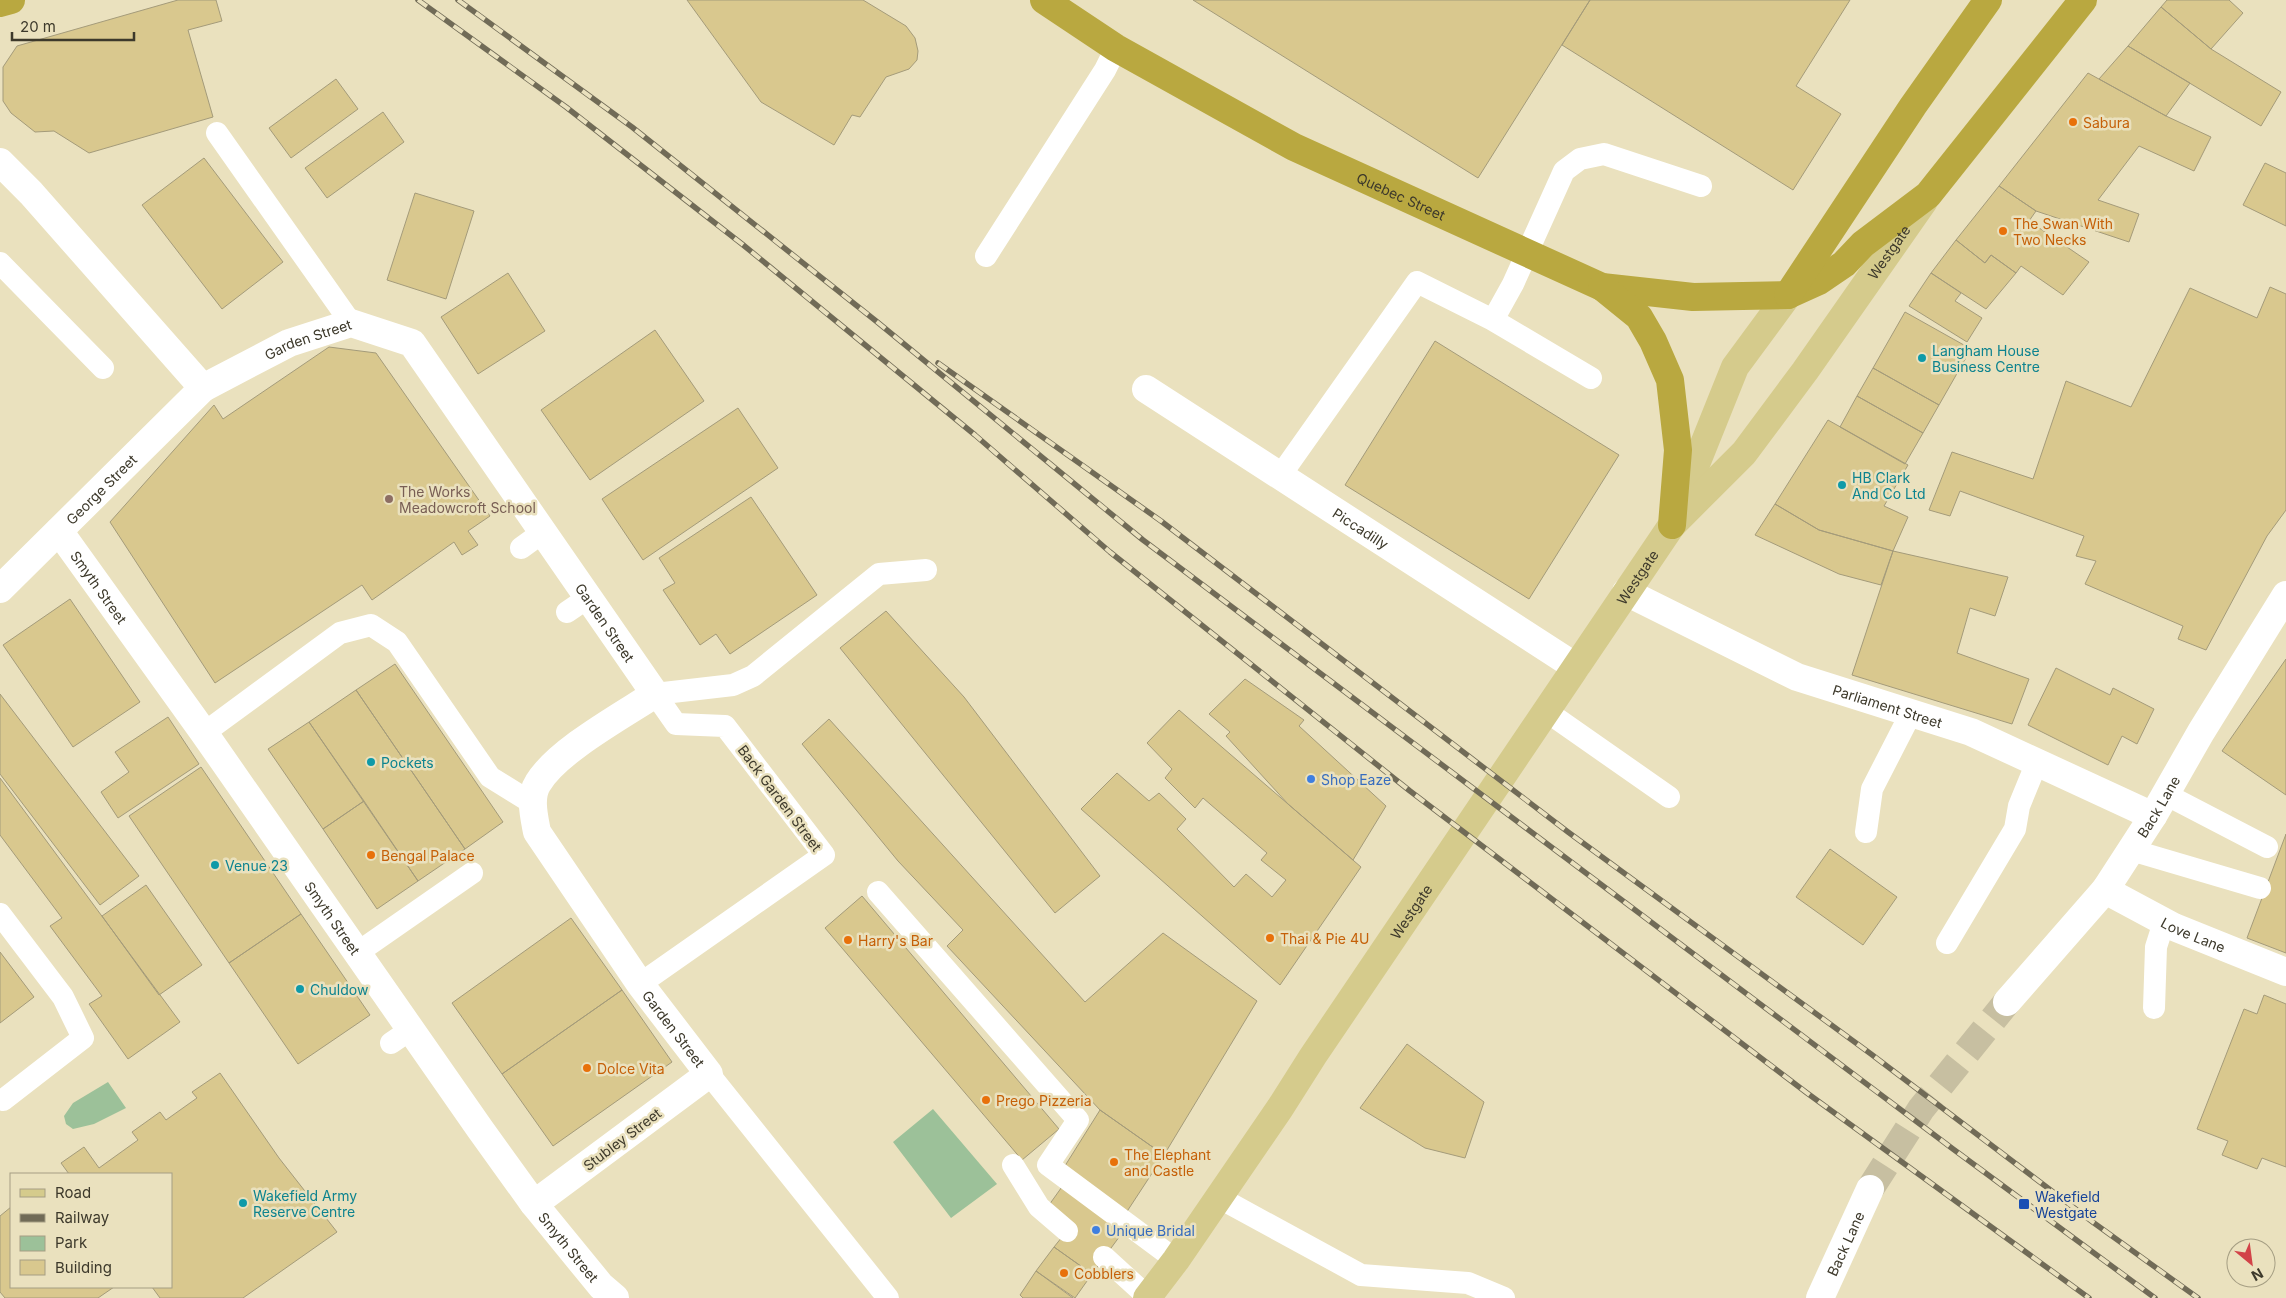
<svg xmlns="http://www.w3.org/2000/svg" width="2286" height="1298" font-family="Inter,sans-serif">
  <rect width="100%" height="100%" fill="#eae1be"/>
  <path fill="#9cc199" d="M108,1082L126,1108L94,1124L73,1129L66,1124L64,1116L73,1103Z
    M933,1109L997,1184L951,1218L893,1142Z"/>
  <path fill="#d9c88e" stroke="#a49b7a" d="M178,0H216L222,21L188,30L213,117L89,153L54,131L35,132L11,113L3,101V67L17,46Z
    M687,0H863L906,26L915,38L918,51L917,60L909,69L886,77L860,117L852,115L834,145L761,102Z
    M1193,0H1590L1478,178Z
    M1590,0H1850L1796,86L1841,114L1793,190L1562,45Z
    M2167,0H2229L2243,13L2211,49L2161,7Z
    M2161,7L2211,49L2281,92L2261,126L2128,46Z
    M2128,46L2190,83L2166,116L2099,79Z
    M2088,73L2166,116L2211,137L2194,171L2139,146L2098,200L2139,214L2129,242L2036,211L1999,186Z
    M336,79L358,109L291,158L269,128Z
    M383,112L404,142L327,198L305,168Z
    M204,158L283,262L222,309L142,205Z
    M2265,163L2286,173V226L2243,205Z
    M1999,186L2036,211L2029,221L2089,262L2063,295L2021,266L2016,273L1991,255L1985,263L1956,240Z
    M415,193L474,211L446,299L387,280Z
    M1956,240L1985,263L1991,255L2016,273L1986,309L1931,273Z
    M508,273L545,331L478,374L441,317Z
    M1931,273L1961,293L1955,301L1982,318L1967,342L1909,306Z
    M2270,287L2286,294V510L2267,536L2206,650L2178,639L2183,626L2085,584L2096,561L2076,556L2084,536L1960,491L1950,516L1929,510L1952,452L2033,479L2066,381L2131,407L2190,288L2257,318Z
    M1905,312L1971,349L1939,405L1873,368Z
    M655,330L704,401L590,480L541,410Z
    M1435,341L1619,455L1529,599L1345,485Z
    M329,347L376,353L490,516L468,531L478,545L462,555L454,542L372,600L362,585L215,683L110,522L214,405L223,419Z
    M1873,368L1939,405L1923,433L1857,396Z
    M1857,396L1923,433L1905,464L1840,427Z
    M738,408L778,468L643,560L602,499Z
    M1828,420L1908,465L1884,506L1908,517L1893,551L1819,530L1775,504Z
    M751,497L817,595L730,654L716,634L700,645L663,590L675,583L659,558Z
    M1775,504L1819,530L1893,551L1881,585L1839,574L1755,535Z
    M1893,551L2008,577L1995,616L1970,608L1957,653L2029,679L2012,724L1852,675Z
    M70,599L140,702L73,747L3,645Z
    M886,611L964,697L1100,876L1055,913L840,648Z
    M2286,659V795L2222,751Z
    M395,664L503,822L465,849L356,690Z
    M2056,668L2110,695L2113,688L2154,709L2137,744L2122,736L2108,765L2028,725Z
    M1245,679L1304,720L1299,726L1386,806L1353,860L1288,804L1226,736L1230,732L1209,714Z
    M356,690L465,849L418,881L309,722Z
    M0,694L139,876L100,905L0,774Z
    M1179,710L1361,867L1280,985L1081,809L1117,773L1149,801L1159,793L1186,819L1177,829L1234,887L1246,874L1272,897L1286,880L1261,860L1267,853L1203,798L1195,808L1165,778L1172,769L1147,743Z
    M168,717L199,764L118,818L101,792L129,772L115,752Z
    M829,719L1085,1002L1163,933L1257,1001L1164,1155L1100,1110L947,946L963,930L898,861L802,744Z
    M309,722L364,801L323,829L268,749Z
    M201,767L301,914L229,963L129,816Z
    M0,778L180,1022L128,1059L89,1004L102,996L50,926L62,918L0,835Z
    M364,801L418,881L377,909L323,829Z
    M2286,834V953L2247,938Z
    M1830,849L1897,897L1863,945L1796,897Z
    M146,885L202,965L159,995L102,916Z
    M862,896L1059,1129L1022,1160L825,928Z
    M301,914L370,1015L298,1064L229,963Z
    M571,918L622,990L502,1074L452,1003Z
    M0,952L34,997L0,1023Z
    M622,990L672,1062L553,1146L502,1074Z
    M2264,995L2286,1004V1167L2262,1158L2257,1169L2222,1155L2228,1141L2197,1129L2244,1009L2257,1014Z
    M1407,1044L1484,1102L1465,1158L1425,1148L1360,1108Z
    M220,1073L279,1158L337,1232L243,1298H160L152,1287H171V1174H69L61,1163L84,1147L99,1168L138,1140L132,1132L160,1112L166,1120L197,1098L192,1092Z
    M1100,1110L1164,1155L1126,1213L1063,1169Z
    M1064,1184L1125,1229L1092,1274L1054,1247L1062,1237L1049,1205Z
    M11,1207V1287H114L98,1298H5L0,1292V1216Z
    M1054,1247L1092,1274L1075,1298L1036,1271Z
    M1036,1271L1073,1298H1023L1020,1295Z"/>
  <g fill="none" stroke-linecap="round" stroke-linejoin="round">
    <path stroke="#c7bfa1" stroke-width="28" stroke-dasharray="28 14" stroke-linecap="butt" d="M1870,1189L1921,1109L2007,1002"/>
    <path stroke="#fff" stroke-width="22" d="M217,133L351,323
      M986,256L1105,70L1116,48
      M0,263L103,368
      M1493,320L1591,378
      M1280,476L1417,282L1493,320L1513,284L1564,171L1580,159L1604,154L1701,186
      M521,548L543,532
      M567,612L589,597
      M1546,711L1669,797
      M204,733L340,633L371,625L397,642L490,777L532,803
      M2165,794L2267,847
      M1866,832L1872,789L1911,713
      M2131,850L2260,888
      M878,892L1078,1120L1048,1165L1176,1260
      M0,914L63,997L83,1038L3,1100
      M1947,943L2015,829L2019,806L2037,762
      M357,953L472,873
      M640,984L824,855L725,726L676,724L655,694L733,685L753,676L879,574L926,570
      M2154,1008L2156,947L2164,922
      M391,1043L410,1030
      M709,1074L888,1298
      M1013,1165L1039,1207L1067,1231
      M1218,1197L1361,1275L1468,1283L1504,1298
      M1104,1257L1148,1297"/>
    <g stroke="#fff" stroke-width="28">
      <path id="s1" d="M0,162L31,193L203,388L289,343L351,323L412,343L655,694C623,715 557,751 538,783C529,797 534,816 537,832L640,984L709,1074L534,1204"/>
      <path id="s2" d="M1146,389L1576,667"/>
      <path id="s3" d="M59,531L204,733L480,1129L534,1204L601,1286L615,1298"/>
      <path id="s4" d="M0,589L203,388"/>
      <path id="s5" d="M1626,592L1797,677L1971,732L2153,816"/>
      <path id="s6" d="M2105,890L2174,927L2286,972"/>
      <path id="s7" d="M2007,1002L2105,890L2153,816L2201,732L2286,595"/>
      <path id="s8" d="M1820,1298L1870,1189"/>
    </g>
    <g stroke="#d5cb8c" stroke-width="28">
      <path d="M1676,514L1735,367L1788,295"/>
      <path id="s9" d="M1147,1298L1176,1260L1280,1108L1313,1056L1672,525L1744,453L1805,371L1924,201"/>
    </g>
    <g stroke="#b9a840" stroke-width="28">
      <path id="s10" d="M1044,0L1116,48L1294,147L1602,287L1693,297L1788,295L1819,281L1844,264L1863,244L1928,195L2083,0"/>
      <path d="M0,3L11,0"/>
      <path d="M1602,287L1639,317L1653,341L1670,380L1678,450L1672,525"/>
      <path d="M1788,295L1913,106L1988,0"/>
    </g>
    <g stroke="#716b57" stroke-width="5.5">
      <path id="rail" d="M418,0L566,107L742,244L975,435L1110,552L1410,791L1807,1093L2089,1298
        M458,0L632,127L876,321L1143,540L1953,1149L2155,1298
        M938,363L1161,521L1568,832L1871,1054L2094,1223L2198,1298"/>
    </g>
    <use href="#rail" stroke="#eae1be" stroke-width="4" stroke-dasharray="11" stroke-linecap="butt"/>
  </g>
  <g fill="#e8710a" stroke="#eae1be" stroke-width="2">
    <circle cx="2073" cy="122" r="5"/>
    <circle cx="2003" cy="231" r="5"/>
    <circle cx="371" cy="855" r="5"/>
    <circle cx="1270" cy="938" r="5"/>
    <circle cx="848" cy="940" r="5"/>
    <circle cx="587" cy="1068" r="5"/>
    <circle cx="986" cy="1100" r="5"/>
    <circle cx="1114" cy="1162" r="5"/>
    <circle cx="1064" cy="1273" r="5"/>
  </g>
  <g fill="#0f9aa8" stroke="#eae1be" stroke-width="2">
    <circle cx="1922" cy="358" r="5"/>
    <circle cx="1842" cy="485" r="5"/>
    <circle cx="371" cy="762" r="5"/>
    <circle cx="215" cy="865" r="5"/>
    <circle cx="300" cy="989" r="5"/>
    <circle cx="243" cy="1203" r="5"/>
  </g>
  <circle fill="#8d6e63" stroke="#eae1be" stroke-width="2" cx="389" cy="499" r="5"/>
  <g fill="#3f7fe0" stroke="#eae1be" stroke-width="2">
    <circle cx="1311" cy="779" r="5"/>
    <circle cx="1096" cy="1230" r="5"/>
  </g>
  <rect fill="#1a4fb4" stroke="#eae1be" stroke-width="2" x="2018" y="1198" width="12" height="12" rx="2.5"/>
  <g text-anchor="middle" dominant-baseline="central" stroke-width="5" stroke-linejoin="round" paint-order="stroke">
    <g font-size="14" fill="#c56008" stroke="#eae1be" text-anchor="start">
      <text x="2083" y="122">Sabura</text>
      <text x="2013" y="223">The Swan With<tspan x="2013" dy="16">Two Necks</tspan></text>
      <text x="381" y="855">Bengal Palace</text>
      <text x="1280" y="938">Thai &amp; Pie 4U</text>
      <text x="858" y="940">Harry's Bar</text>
      <text x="597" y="1068">Dolce Vita</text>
      <text x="996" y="1100">Prego Pizzeria</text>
      <text x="1124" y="1154">The Elephant<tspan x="1124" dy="16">and Castle</tspan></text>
      <text x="1074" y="1273">Cobblers</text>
    </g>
    <g font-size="14" fill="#3d392b" stroke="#eae1be">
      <text stroke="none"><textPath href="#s10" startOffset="408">Quebec Street</textPath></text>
      <text stroke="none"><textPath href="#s9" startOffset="1284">Westgate</textPath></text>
      <text stroke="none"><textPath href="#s1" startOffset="420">Garden Street</textPath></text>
      <text stroke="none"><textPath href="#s4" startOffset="142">George Street</textPath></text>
      <text stroke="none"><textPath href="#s2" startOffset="256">Piccadilly</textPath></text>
      <text stroke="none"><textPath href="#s9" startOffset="872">Westgate</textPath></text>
      <text stroke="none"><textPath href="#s3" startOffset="69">Smyth Street</textPath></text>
      <text stroke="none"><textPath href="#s1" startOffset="870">Garden Street</textPath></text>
      <text stroke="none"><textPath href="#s5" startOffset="286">Parliament Street</textPath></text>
      <text transform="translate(780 798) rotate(53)">Back Garden Street</text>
      <text stroke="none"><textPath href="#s7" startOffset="248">Back Lane</textPath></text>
      <text stroke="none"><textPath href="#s9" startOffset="468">Westgate</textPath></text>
      <text stroke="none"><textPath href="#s3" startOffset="474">Smyth Street</textPath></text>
      <text stroke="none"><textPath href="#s6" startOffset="99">Love Lane</textPath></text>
      <text stroke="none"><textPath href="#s1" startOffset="1395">Garden Street</textPath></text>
      <text transform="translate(622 1139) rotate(-37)">Stubley Street</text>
      <text stroke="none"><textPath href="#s8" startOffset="60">Back Lane</textPath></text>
      <text stroke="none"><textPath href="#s3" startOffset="879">Smyth Street</textPath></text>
    </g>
    <g font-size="14" fill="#0d838f" stroke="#eae1be" text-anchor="start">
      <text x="1932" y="350">Langham House<tspan x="1932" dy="16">Business Centre</tspan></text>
      <text x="1852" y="477">HB Clark<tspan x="1852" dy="16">And Co Ltd</tspan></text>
      <text x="381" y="762">Pockets</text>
      <text x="225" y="865">Venue 23</text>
      <text x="310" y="989">Chuldow</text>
      <text x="253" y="1195">Wakefield Army<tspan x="253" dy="16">Reserve Centre</tspan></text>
    </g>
    <g font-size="14" fill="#785e54" stroke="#eae1be" text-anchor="start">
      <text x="399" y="491">The Works<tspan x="399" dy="16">Meadowcroft School</tspan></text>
    </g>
    <g font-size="14" fill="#366cbe" stroke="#eae1be" text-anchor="start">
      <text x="1321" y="779">Shop Eaze</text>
      <text x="1106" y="1230">Unique Bridal</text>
    </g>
    <g font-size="14" fill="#164399" stroke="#eae1be" text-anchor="start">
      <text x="2035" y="1196">Wakefield<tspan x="2035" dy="16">Westgate</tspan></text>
    </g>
  </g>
  <rect x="10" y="1173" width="162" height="115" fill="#eae1be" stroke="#a59e83"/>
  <rect x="20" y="1189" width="25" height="8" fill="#d5cb8c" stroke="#a59e83"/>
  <text x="55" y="1198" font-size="15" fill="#3d392b">Road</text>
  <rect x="20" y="1214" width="25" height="8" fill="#716b57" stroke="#a59e83"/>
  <text x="55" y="1223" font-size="15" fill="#3d392b">Railway</text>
  <rect x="20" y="1236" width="25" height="15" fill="#9cc199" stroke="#a59e83"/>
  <text x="55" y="1248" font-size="15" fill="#3d392b">Park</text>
  <rect x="20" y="1260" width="25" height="15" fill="#d9c88e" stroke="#a59e83"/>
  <text x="55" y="1273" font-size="15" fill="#3d392b">Building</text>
  <g transform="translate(2251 1263) rotate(151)"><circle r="24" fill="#eae1be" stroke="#a59e83"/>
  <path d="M0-4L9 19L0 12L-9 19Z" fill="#d24348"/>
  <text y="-8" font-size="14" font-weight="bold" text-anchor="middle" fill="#3d392b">N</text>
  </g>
  <path d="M12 32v8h122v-8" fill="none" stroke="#3d392b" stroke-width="2.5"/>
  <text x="20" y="32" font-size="15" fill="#3d392b" stroke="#eae1be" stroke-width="4" paint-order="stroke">20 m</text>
</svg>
